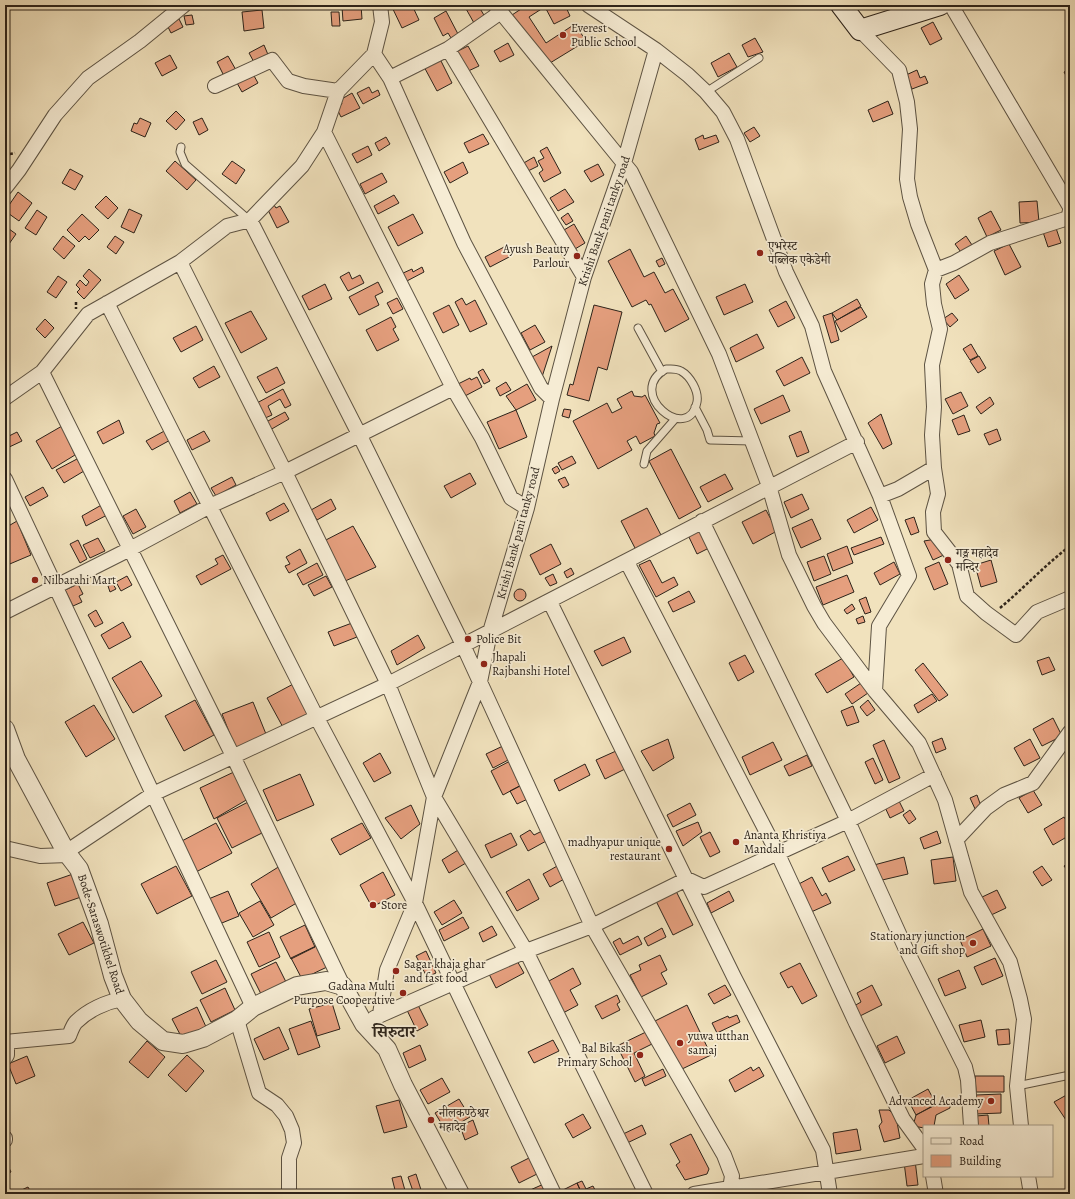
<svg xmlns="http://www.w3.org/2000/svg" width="1075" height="1199" font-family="Alegreya,'Noto Serif Devanagari',serif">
  <rect width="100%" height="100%" fill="#f1e2bd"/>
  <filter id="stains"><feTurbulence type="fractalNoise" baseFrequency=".005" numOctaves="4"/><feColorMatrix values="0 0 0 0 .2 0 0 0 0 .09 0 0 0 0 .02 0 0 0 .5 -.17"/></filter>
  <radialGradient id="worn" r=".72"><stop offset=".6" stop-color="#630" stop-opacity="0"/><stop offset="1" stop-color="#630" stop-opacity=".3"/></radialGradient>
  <path fill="#e59f7e" stroke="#2c231a" d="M361,5L362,19L343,21L342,7Z
    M391,5H412L419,20L402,28Z
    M450,5H460L452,8Z
    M468,5H478L485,17L474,23L465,7Z
    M527,5H541L543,8L529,17L546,43L575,24L586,41L550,63L512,15Z
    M544,5H565L570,16L554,24Z
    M262,10L264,28L244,31L242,12Z
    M446,11L458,34L451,38L448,33L443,36L434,18Z
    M331,12H339L340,26H332Z
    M192,15L194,24L186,25L184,16Z
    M179,19L183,27L171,33L167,25Z
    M933,22L942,39L930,45L921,28Z
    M755,38L763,52L748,57L742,45Z
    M508,43L514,55L500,62L494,51Z
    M264,45L269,57L255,64L249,53Z
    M468,46L479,66L464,73L454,53Z
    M729,53L737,67L718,77L711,63Z
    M170,55L177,68L162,76L155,63Z
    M438,55L452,83L437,91L422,63Z
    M228,56L236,70L224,76L217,62Z
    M1070,69V83L1064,72Z
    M917,70L920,78L925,76L928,83L912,89L906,75Z
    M253,74L258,83L242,92L237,83Z
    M369,87L372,93L378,90L380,95L363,104L357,93Z
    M352,93L360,108L341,117L336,107L342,104L340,100Z
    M888,101L893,114L873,122L868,110Z
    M176,111L185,120L176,130L166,121Z
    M140,118L151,123L145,137L131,131L134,123L137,124Z
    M202,118L208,130L199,135L193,122Z
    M754,127L760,136L750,142L744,133Z
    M483,134L489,144L469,153L464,143Z
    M703,135L704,139L716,135L719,142L699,150L695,139Z
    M386,137L390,144L379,151L375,143Z
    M368,146L372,155L357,163L352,154Z
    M547,147L561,173L544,182L539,173L543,170L538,161L544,158L540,151Z
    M534,157L538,166L526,172L522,164Z
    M175,161L196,180L187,190L166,171Z
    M232,161L245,170L236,184L222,174Z
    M463,162L468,173L450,183L444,172Z
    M598,164L604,175L591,182L584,171Z
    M70,169L83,176L75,190L62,183Z
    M382,173L387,182L365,194L360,184Z
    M565,189L574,202L558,211L550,198Z
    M18,192L32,203L19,221L5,211Z
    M394,195L399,203L378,214L374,206Z
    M106,196L118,208L108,219L95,207Z
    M1037,201L1039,222L1020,223L1019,202Z
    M274,205L276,208L280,206L289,222L277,228L267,208Z
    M129,209L142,215L134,233L121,227Z
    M37,210L47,217L36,235L25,228Z
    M991,211L1001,230L987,237L978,218Z
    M568,213L573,221L566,225L561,218Z
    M82,214L99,230L89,240L85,236L79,242L67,230Z
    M413,214L423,233L398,246L388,227Z
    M1070,222V232H1068L1065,224Z
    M574,224L585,243L575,249L564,230Z
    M5,226L16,234L9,244L5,241Z
    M1056,228L1061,243L1048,247L1043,232Z
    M63,236L75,246L64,259L53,249Z
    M115,236L124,242L116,254L107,247Z
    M966,236L974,248L963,255L955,244Z
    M1009,244L1021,267L1005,275L994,251Z
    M506,246L511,256L490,267L485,257Z
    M630,249L644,277L654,272L665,293L673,289L689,319L665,332L651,304L649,305L646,300L632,307L608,261Z
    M662,258L665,264L659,267L656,261Z
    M422,267L424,272L405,282L401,274L412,269L413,272Z
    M89,269L101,280L84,299L77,292L80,289L76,285L80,280L86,286L89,282L83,276Z
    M349,272L352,279L360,275L364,283L348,291L340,277Z
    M959,275L969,290L955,299L946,284Z
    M58,276L67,282L56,298L47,292Z
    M378,282L383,292L375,296L379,305L359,315L349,297Z
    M325,284L332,299L309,310L302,296Z
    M745,284L753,302L724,315L716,297Z
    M397,298L403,309L393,314L387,303Z
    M462,298L466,305L475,300L487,324L470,332L455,302Z
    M857,299L861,306L837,320L832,313Z
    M786,301L795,318L778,327L769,310Z
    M449,305L459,325L443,333L433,313Z
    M594,305L622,312L607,370L598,367L589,401L567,395L570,384L573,385Z
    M861,307L867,317L841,332L835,321Z
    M251,311L267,339L241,353L225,323Z
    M832,313L839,340L831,343L823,316Z
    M952,313L958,320L950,327L943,319Z
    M391,317L396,327L393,329L399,340L377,351L366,330Z
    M45,319L54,328L45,338L36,329Z
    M535,325L545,342L530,350L521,333Z
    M196,326L203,340L181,352L173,338Z
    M757,334L764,348L736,362L730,348Z
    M971,344L978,356L970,360L963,349Z
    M552,346L542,377L532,357Z
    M979,356L986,368L978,373L970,361Z
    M802,357L810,373L784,386L776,371Z
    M214,366L220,377L199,388L193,378Z
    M277,367L285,383L266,393L257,377Z
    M483,369L490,381L484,384L478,372Z
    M477,377L482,387L465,396L458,384L470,378L471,380Z
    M506,382L511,390L500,396L496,388Z
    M527,384L536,400L516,410L506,396Z
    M283,389L291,405L285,408L280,399L268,406L272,415L263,419L255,404Z
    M632,391L634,396L642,397L645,395L660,423L657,424L654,433L655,436L640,444L636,436L627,441L632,450L598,469L573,421L607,403L612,413L622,408L617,399Z
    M961,392L968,406L953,414L945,399Z
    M783,395L790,411L761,424L754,409Z
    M990,397L994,404L981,414L976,407Z
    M564,409L571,410L569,418L562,416Z
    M516,410L527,437L499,449L487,422Z
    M285,412L289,419L270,430L266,422Z
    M881,414L892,444L883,449L868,423Z
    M964,415L970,431L958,435L952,420Z
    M119,420L124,433L103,444L97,432Z
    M62,426L75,455L52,469L36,441Z
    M168,429L174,438L152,450L146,441Z
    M997,429L1001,440L989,445L984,434Z
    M204,431L210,441L192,450L187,440Z
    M801,431L809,452L797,457L789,436Z
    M17,432L22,441L5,449V438Z
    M671,449L701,507L679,519L649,461Z
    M572,456L576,463L562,470L558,463Z
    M77,459L84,471L64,483L56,470Z
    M557,466L560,471L555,474L552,469Z
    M470,473L476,484L451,498L444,486Z
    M725,474L733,489L708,502L700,487Z
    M232,477L236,485L216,496L211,488Z
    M565,477L569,485L563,488L558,480Z
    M43,487L48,496L30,506L25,497Z
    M190,492L197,504L180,513L174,501Z
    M802,494L809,509L791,518L784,502Z
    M331,499L336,509L317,520L311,510Z
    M105,503L109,514L86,526L82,516Z
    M284,503L289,511L270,521L266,513Z
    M871,507L878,520L854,533L847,520Z
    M647,508L662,537L636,550L621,521Z
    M136,509L146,527L133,534L123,516Z
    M766,510L777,531L753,544L742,522Z
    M914,517L919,532L911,535L905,520Z
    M812,519L821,539L801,548L792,528Z
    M17,521L31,555L5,566V528Z
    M353,526L376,567L343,582L322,542Z
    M700,529L709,548L697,554L688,535Z
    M881,537L884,544L854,555L851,548Z
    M98,538L105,551L90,558L83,545Z
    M936,539L946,554L933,560L924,541Z
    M78,540L87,559L80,563L70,544Z
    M551,544L561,564L540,575L530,555Z
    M847,546L853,563L833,571L827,554Z
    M300,549L307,563L289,573L285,566L290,564L286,557Z
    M223,555L231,569L201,585L196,576L218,564L215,559Z
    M824,556L831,574L814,581L807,562Z
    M650,560L662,583L674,577L678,585L656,597L639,565Z
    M991,560L997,582L981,587L975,565Z
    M894,562L900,574L880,585L874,573Z
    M939,562L948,584L934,590L925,568Z
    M317,563L323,575L303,585L297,574Z
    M571,568L574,574L567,578L564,572Z
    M553,574L557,583L550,586L545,578Z
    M847,575L854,592L823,605L816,587Z
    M127,576L132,585L121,591L116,582Z
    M326,576L332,587L314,596L308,585Z
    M78,584L83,594L79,596L82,602L73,606L65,590Z
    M113,584L116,589L110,592L108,586Z
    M514 595a6 6 0 1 1 12 0a6 6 0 1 1-12 0Z
    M689,591L695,602L673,612L668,602Z
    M866,597L871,612L865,614L859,600Z
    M852,604L855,609L847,614L844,610Z
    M96,610L103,623L95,627L88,615Z
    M863,616L865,622L858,624L856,619Z
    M123,622L131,637L109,649L101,635Z
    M352,623L357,637L334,646L328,632Z
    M418,635L425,648L397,665L391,651Z
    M624,637L631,652L602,666L594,651Z
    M745,655L754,672L738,681L729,663Z
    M1049,657L1055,670L1042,675L1037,661Z
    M843,658L854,677L827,693L815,674Z
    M141,661L162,696L133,713L112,678Z
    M923,663L948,695L939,701L915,670Z
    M297,682L315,718L285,731L267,698Z
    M861,683L868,693L852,704L845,694Z
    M932,694L937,701L918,713L914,705Z
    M195,700L214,735L184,751L165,716Z
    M868,700L875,710L867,716L860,707Z
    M253,702L268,739L237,752L222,714Z
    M94,705L115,739L86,757L65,722Z
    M853,706L859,722L847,726L841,711Z
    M1053,718L1062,736L1042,746L1033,729Z
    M942,738L946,749L936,753L932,742Z
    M668,739L674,758L653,771L641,751Z
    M1030,739L1040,758L1024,766L1014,748Z
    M884,740L900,778L889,783L873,745Z
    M773,742L782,760L750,775L742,757Z
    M505,745L512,758L493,768L486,754Z
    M616,751L625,769L605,779L596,760Z
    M380,753L391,773L374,782L363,763Z
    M807,755L812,766L789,776L784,766Z
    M873,758L883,780L875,784L865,762Z
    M512,760L525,783L503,795L491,771Z
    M585,764L590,775L559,791L554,780Z
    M236,771L248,799L214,819L200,788Z
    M300,774L314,805L277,821L263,790Z
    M524,784L532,797L517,804L510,791Z
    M1033,790L1042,805L1028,813L1019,798Z
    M977,795L982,809L976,811L970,798Z
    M897,797L904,811L890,818L883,803Z
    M252,800L268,830L232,848L217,818Z
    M690,803L696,815L673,827L667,815Z
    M411,805L420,824L401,839L385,818Z
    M910,810L916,819L909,824L903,815Z
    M1064,817L1070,827V835L1053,845L1044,829Z
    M698,822L702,832L683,846L676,831Z
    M216,823L232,853L196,872L180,842Z
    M362,823L371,838L340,855L331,839Z
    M530,830L534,835L542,831L548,840L528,851L520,836Z
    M937,831L941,843L924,849L920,838Z
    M710,832L720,852L710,857L700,837Z
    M511,833L517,845L491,858L485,845Z
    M463,847L471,860L449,873L442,860Z
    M848,856L855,870L829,882L822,868Z
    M904,857L908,874L878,881L874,865Z
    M953,857L956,881L934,884L931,860Z
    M1070,862V874L1064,866Z
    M559,865L566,878L550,887L543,874Z
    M176,866L192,896L157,914L141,884Z
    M280,866L300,901L271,918L251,884Z
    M1042,866L1052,880L1042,886L1033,872Z
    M383,872L395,895L372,907L360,885Z
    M73,874L81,897L55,906L47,883Z
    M812,877L822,896L826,893L831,903L809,913L795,886Z
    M529,879L539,899L517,911L506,892Z
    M675,889L693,925L673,935L655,899Z
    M997,890L1006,908L989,916L980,898Z
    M228,891L239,916L217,925L206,900Z
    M729,891L734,901L711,913L707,903Z
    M454,900L462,913L442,925L434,912Z
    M260,901L274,925L253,937L239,913Z
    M463,917L469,928L444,941L439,930Z
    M83,922L94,943L69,955L58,934Z
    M305,925L315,947L291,959L280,937Z
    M492,926L497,935L483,942L479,933Z
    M662,928L666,937L648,946L644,938Z
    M983,929L991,946L967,957L960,940Z
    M269,932L280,957L259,967L247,942Z
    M638,936L642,944L620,955L613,942L620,938L623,944Z
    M316,946L327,967L302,979L291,958Z
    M426,951L436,973L427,977L416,956Z
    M660,955L667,970L661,973L667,984L641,997L630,975L641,970L639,965Z
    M995,958L1003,976L982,985L974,967Z
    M516,959L524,973L496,988L489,974Z
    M216,960L227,982L202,994L191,972Z
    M276,962L287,984L262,996L251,974Z
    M800,963L817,996L802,1004L792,986L788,988L780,973Z
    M573,968L581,984L570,990L578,1005L563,1013L547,982Z
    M959,970L966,988L945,996L938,979Z
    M725,985L731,995L714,1004L708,994Z
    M872,985L882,1005L860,1016L854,1006L861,1002L857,993Z
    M225,988L235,1010L211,1022L200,1000Z
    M617,995L620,1002L617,1004L620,1010L602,1019L595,1006Z
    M332,1003L340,1029L317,1036L309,1009Z
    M417,1003L428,1025L417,1031L406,1008Z
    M687,1005L711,1055L680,1070L655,1021Z
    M197,1007L207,1029L183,1040L172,1019Z
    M737,1015L740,1022L717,1033L712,1023L728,1016L729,1018Z
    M981,1020L985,1037L964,1042L959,1025Z
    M311,1021L320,1047L298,1055L289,1029Z
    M279,1027L289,1049L264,1060L254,1039Z
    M1009,1029L1010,1044L998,1045L996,1030Z
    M648,1031L654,1043L634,1053L645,1076L635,1082L617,1046Z
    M897,1036L905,1053L885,1063L877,1046Z
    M553,1040L559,1051L534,1063L528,1052Z
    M147,1041L165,1057L148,1078L129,1062Z
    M420,1045L426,1060L409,1068L403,1053Z
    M187,1055L204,1071L186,1092L168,1075Z
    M27,1056L35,1076L16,1084L8,1064Z
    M751,1067L753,1071L759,1067L764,1076L735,1092L729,1080Z
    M663,1069L666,1076L645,1086L642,1079Z
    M975,1076H1004V1092H976Z
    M442,1078L450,1092L428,1104L420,1090Z
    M928,1089L936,1104L916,1115L908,1100Z
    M1070,1093V1126L1054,1102Z
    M1001,1094V1113L976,1114V1095Z
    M949,1098L950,1108L936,1115L934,1126H924V1128L913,1126L916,1115Z
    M459,1099L470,1117L446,1131L435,1113Z
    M399,1100L407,1127L384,1133L376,1106Z
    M879,1110H889L896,1117L900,1138L884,1142L879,1126L882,1122Z
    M583,1114L591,1128L573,1138L565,1124Z
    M988,1115L989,1126H977L976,1116Z
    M473,1120L478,1134L465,1140L460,1126Z
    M642,1125L646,1134L625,1144L621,1135Z
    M857,1129L861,1150L836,1154L833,1133Z
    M691,1134L709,1169L707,1174L685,1180L676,1165L680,1162L670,1144Z
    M531,1157L539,1173L519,1183L511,1167Z
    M5,1160L11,1172L5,1175Z
    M915,1160L918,1185L907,1186L904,1162Z
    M416,1174L422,1193L418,1194H414L408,1177Z
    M401,1176L406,1194H396L392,1178Z
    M582,1181L586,1189L593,1186L597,1194H582L577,1183Z
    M546,1183L551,1194H530L528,1191Z
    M577,1183L582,1194H563L561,1191Z
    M28,1187L32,1194H13Z"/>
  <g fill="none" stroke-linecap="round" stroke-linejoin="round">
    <g stroke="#5d5343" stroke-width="9">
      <path id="service" d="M706,92L759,58
        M181,147L180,152L185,164L249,220
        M638,328L662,372
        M666,369C671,369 676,368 681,371C690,376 699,391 697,402C688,446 624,392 666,369Z
        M695,407L707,430L710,440L752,441
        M644,464L647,451L675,419
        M1017,1086L1070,1075"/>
    </g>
    <g stroke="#5d5343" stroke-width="16">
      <path id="minor" d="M495,5L631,172L719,354L769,486L789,555L814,606L824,623L875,691L919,743L945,800L971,892L1010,962L1020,999L1024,1019L1017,1086L1021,1126
        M588,5L656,50L688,75L706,92L723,112L737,139L786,272L812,326L824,371L880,496L909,576L879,626L875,691
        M951,5L1070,207
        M860,30L899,70L907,102L910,129L907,179L910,197L918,224L936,270L932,284L934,304L940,329L932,365L934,407L932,435L934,468L898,489L880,496
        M448,49L584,277
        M374,54L390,78L464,243L541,388L552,399
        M390,78L448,49L501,12
        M215,86L272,60L288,81L304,86L338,91
        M324,132L453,388L482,438L511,498L527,508
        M5,188L19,170L55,115L88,78L140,41L184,5
        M250,220L359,434L463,645L592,926L724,1155L732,1176L730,1189
        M180,262L285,472L388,684L434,797L526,951L646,1194
        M936,270L954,263L990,243L1065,219L1069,216L1070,210
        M107,303L317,718L415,903L554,1194
        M42,372L234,758L343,986
        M5,398L42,372L88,314L180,262L227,226L250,220L302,166L324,132L338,91L374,54L382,22L380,5
        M934,468L938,494L933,512L934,532L959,564L967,596L986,613L1016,635L1037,612L1070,598
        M5,479L253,1007
        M702,521L848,821L905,947L965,1067L968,1080L971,1126
        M627,562L777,852L856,1023L903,1119L924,1148
        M550,602L734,977L823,1150L830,1194
        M5,612L130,549L210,506L285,472L453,388
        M956,840L986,808L1004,795L1033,783L1070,732
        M5,848L40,856L68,855
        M66,852L153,794L388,684L857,442
        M380,1014L387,970L415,903L434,797L480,682L490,632L527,508L552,399L584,277L624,163L656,50
        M374,1018L526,951L592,926L687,879L704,887L848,821L934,775
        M237,1020L259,1093L277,1105L286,1116L292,1130L294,1143L289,1158V1194
        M5,1042L69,1036C71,1031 73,1025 76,1022C88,1010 106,1002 122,999
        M5,1058L7,1055V1043
        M5,1138V1140
        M933,1176L936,1194
        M1028,1176L1031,1194
        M694,1194L924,1156"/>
    </g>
    <g stroke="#5d5343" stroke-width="20">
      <path id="tertiary" d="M5,729L16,759L66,852L79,869L99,924L113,976L122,999L139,1021L163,1041L183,1044L203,1038L237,1020L253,1007L297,986L326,981L343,986L364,1024L387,1049L403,1085L460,1194"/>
    </g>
    <g stroke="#2c231a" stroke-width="22">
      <path id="secondary" d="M841,5L860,30L940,5"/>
    </g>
    <path stroke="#2c231a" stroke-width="2.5" stroke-dasharray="3 2" stroke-linecap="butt" d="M5,155L15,153
      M76,302V309
      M1000,608C1024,588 1045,565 1070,546"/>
    <use href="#service" stroke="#f6ecd4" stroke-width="7"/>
    <use href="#minor" stroke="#f6ecd4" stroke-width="14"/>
    <use href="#tertiary" stroke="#f6ecd4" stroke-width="18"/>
    <use href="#secondary" stroke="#f6ecd4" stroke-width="20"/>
  </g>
  <g fill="#8f2418" stroke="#f6ecd4" stroke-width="1.5">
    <circle cx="563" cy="35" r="4"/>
    <circle cx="760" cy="253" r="4"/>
    <circle cx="577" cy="256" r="4"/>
    <circle cx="948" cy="560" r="4"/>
    <circle cx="35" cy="580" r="4"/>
    <circle cx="468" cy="639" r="4"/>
    <circle cx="484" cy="664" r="4"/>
    <circle cx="736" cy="842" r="4"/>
    <circle cx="669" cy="849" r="4"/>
    <circle cx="373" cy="905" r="4"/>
    <circle cx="973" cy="943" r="4"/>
    <circle cx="396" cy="971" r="4"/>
    <circle cx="403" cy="993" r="4"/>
    <circle cx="680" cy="1043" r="4"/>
    <circle cx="640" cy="1055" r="4"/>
    <circle cx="991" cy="1101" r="4"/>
    <circle cx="431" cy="1120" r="4"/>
  </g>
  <g text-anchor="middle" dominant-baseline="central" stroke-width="3.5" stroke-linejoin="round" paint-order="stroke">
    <g font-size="12" fill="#2c231a" stroke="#f6ecd4" text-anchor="start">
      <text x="571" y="28">Everest<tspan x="571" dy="14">Public School</tspan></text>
      <text x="768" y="246">एभरेस्ट<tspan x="768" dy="14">पब्लिक एकेडेमी</tspan></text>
      <text x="569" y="249" text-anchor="end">Ayush Beauty<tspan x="569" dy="14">Parlour</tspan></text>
      <text x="956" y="553">गङ्खु महादेव<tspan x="956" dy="14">मन्दिर</tspan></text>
      <text x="43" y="580">Nilbarahi Mart</text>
      <text x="476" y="639">Police Bit</text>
      <text x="492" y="657">Jhapali<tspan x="492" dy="14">Rajbanshi Hotel</tspan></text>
      <text x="744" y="835">Ananta Khristiya<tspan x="744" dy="14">Mandali</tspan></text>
      <text x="661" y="842" text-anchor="end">madhyapur unique<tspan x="661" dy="14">restaurant</tspan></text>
      <text x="381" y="905">Store</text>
      <text x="965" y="936" text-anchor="end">Stationary junction<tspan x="965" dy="14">and Gift shop</tspan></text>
      <text x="404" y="964">Sagar khaja ghar<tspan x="404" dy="14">and fast food</tspan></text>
      <text x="395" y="986" text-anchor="end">Gadana Multi<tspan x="395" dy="14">Purpose Cooperative</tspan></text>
      <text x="688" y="1036">yuwa utthan<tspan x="688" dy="14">samaj</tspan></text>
      <text x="632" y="1048" text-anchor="end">Bal Bikash<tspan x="632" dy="14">Primary School</tspan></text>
      <text x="983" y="1101" text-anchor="end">Advanced Academy</text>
      <text x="439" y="1113">नीलकण्ठेश्वर<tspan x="439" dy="14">महादेव</tspan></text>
    </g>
    <g font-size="12" fill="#2c231a" stroke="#f6ecd4">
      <text transform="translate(604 221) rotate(-71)">Krishi Bank pani tanky road</text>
      <text transform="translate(518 533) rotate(-75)">Krishi Bank pani tanky road</text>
      <text transform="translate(101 934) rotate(72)">Bode-Saraswotikhel Road</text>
    </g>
    <g font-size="16" font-weight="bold" fill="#2c231a" stroke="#f6ecd4">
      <text x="394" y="1032">सिरुटार</text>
    </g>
  </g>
  <rect width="1075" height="1199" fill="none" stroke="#f1e2bd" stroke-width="20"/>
  <rect x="6" y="6" width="1063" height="1187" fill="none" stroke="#2c231a" stroke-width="2"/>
  <rect x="10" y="10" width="1055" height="1179" fill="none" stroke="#2c231a"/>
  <rect x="923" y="1125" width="130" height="52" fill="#f6ecd4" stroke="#a59c8a"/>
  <rect x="931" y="1138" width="20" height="6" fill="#f6ecd4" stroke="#a59c8a"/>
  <text x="959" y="1145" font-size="12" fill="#2c231a">Road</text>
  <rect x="931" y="1155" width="20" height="12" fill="#e59f7e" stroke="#a59c8a"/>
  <text x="959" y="1165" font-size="12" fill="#2c231a">Building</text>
  <rect width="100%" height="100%" filter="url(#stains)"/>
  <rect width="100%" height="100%" fill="url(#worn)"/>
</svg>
